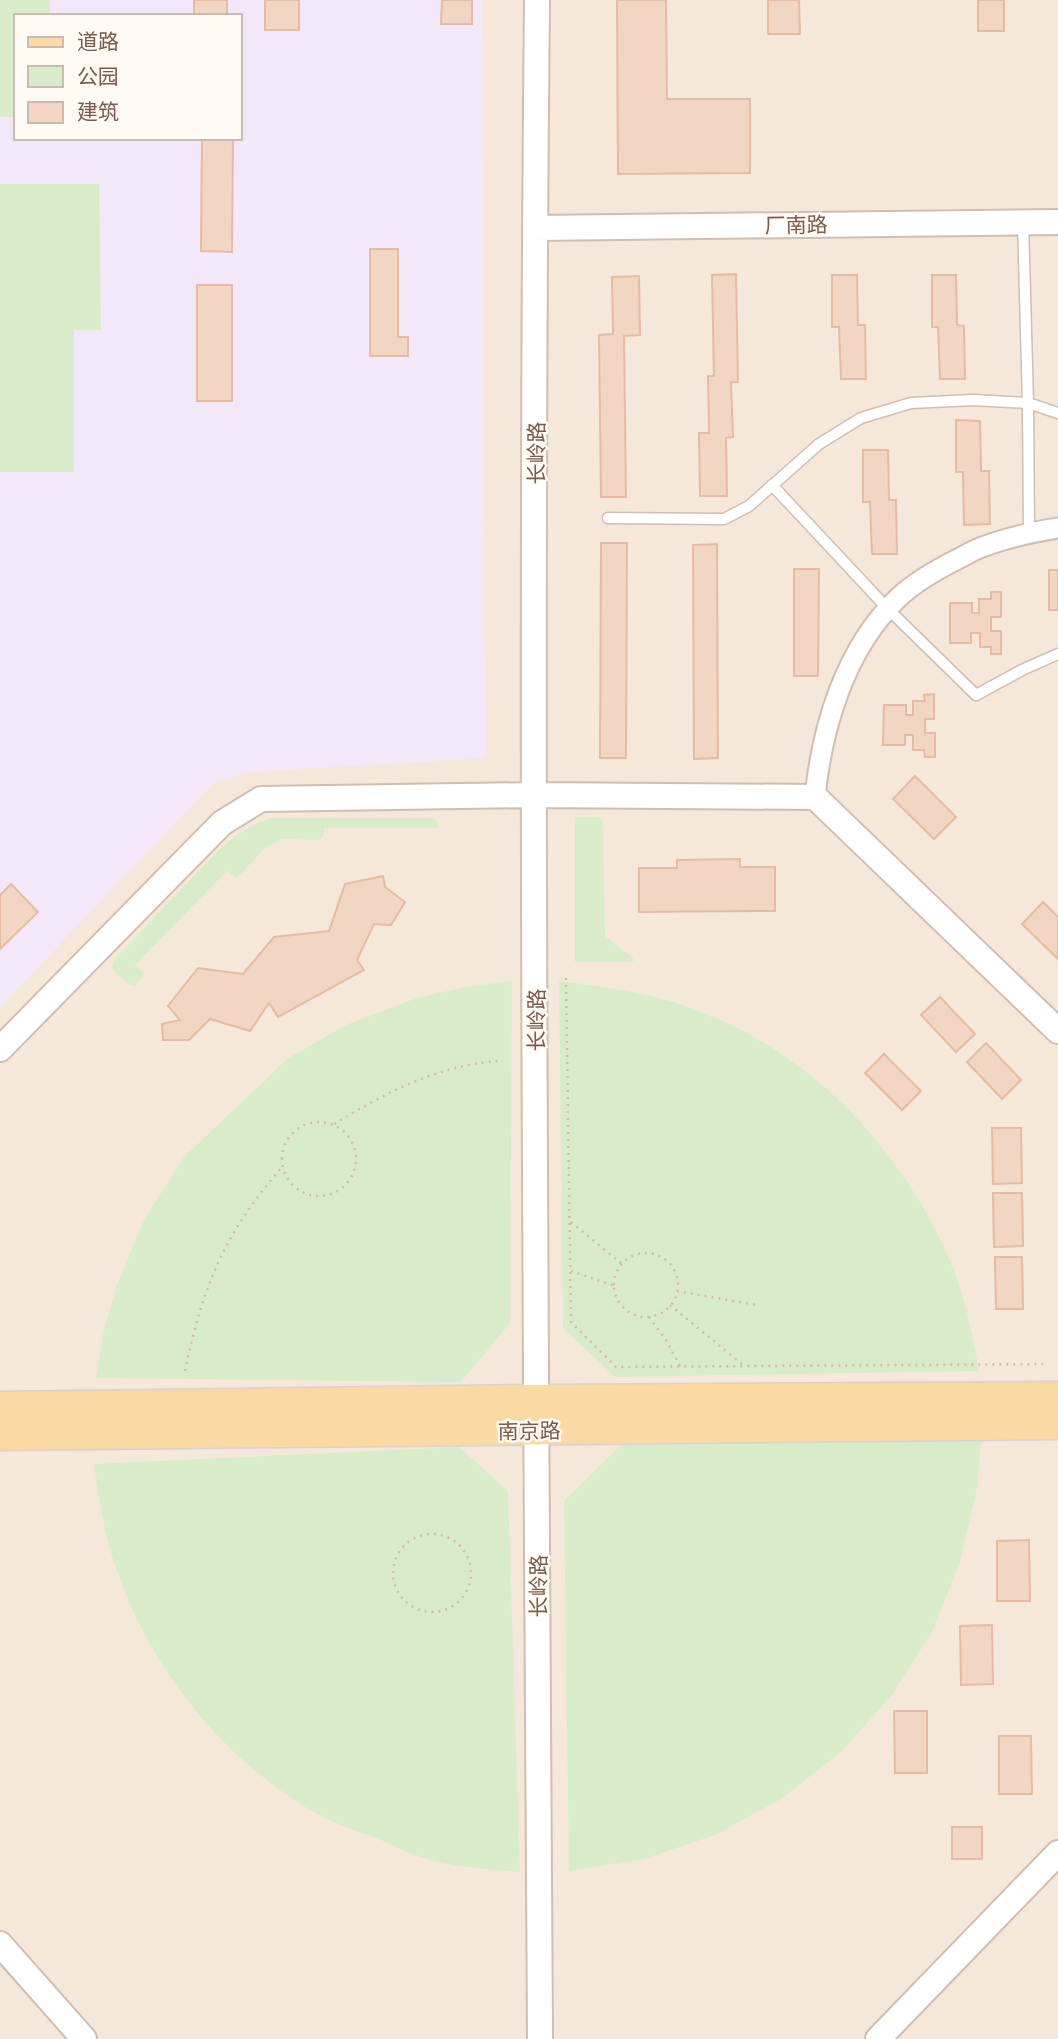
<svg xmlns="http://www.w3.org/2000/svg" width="1058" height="2039" font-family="Commissioner,'Noto Sans SC',sans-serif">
  <rect width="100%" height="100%" fill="#fdf6ec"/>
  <path fill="#f5e8da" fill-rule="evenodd" d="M0,0H1058V2039H0ZM16,16H240V138H16Z"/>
  <path fill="#f3e8fa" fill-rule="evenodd" d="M0,0H483L485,758L250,772L212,784L0,1007ZM16,16H240V138H16Z"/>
  <path fill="#d8ecc9" d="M0,0H50V16H16V117H0Z
    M0,184H99L101,330H74V472H0Z
    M575,817H599L603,823L605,936L633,958V962H575Z
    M271,818H432L436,820L439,828H324V835L319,840L282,839L266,847L237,878L227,871L135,965L143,972V977L134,986C124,982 117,976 112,967L114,960L218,851C234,836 250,825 271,818Z
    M512,981L510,1323L461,1382L96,1378L104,1330L117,1284L145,1218L184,1157L287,1059L348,1024L417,998L465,987Z
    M559,981C606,987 654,993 699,1011C815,1056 902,1149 951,1263C965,1297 973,1336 979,1371L615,1377L563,1328Z
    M982,1430L977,1488L960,1562L932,1632L891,1696L841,1752L781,1799L715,1835L644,1859L569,1871L564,1501L621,1445Z
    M459,1447L508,1491L520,1872C486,1869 452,1867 420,1857C405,1852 390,1844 376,1838C356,1831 335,1824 317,1814C223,1760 151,1670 116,1568C104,1535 99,1499 94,1464Z"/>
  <path fill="#f3d5c3" stroke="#e6bba3" stroke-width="2" d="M194,0H227V16H194Z
    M265,0H299V30H265Z
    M442,0H472V24H441Z
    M617,0H666L667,99H750V173L618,174Z
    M768,0H799L800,34H768Z
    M978,0H1004V31H978Z
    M202,138H233L232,252L201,251Z
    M370,249H398V337H408V356H370Z
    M736,274L738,382H731L733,437L726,438L727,496H700L699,433H709L708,376H714L712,275Z
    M832,275H857L858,325H865L866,379H841L839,327H832Z
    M932,275H956L957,325L964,326L965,379H940L938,327H932Z
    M639,276L640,335L624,336L626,497H601L599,335L613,334L612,277Z
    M197,285H232V401H197Z
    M956,420L980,421L981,471H989L990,524L964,525L963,472H956Z
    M863,450H888L889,500H896L897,554H872L870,502H863Z
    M601,543H627L626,758H600Z
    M717,544L718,758L694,759L693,545Z
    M794,569H819L818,676H794Z
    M1049,570H1058V610H1049Z
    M991,592H1001V617H991V631H1001V654H991V647H980V633H971V643H950V603H972V613H979V599H991Z
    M934,694V719H925V733H935V757H925L924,750H913V735H905V745H883L884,705H906V715H913V701H925L924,695Z
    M915,776L956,817L934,839L893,799Z
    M740,859V867H775V911L639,912V868H677V860Z
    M383,876L385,887L405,902L391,925L374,924L357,960L364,970L278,1017L269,1003L250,1031L210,1019L189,1040H163L162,1024L180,1020L168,1006L198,968L243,974L274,937L329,931L345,884Z
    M11,884L38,912L0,949V895Z
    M1043,902L1058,917V959L1022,924Z
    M940,997L975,1034L956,1052L921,1015Z
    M986,1043L1021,1080L1002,1099L967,1062Z
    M884,1054L921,1091L902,1110L865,1073Z
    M992,1128H1021L1022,1183L993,1184Z
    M993,1193H1022L1023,1246L994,1247Z
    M995,1257H1022L1023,1309H996Z
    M1029,1540L1030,1601H997V1541Z
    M992,1625L993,1684L961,1685L960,1626Z
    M894,1711H927V1773H895Z
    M999,1736H1031L1032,1794H999Z
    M952,1827H982V1859H952Z"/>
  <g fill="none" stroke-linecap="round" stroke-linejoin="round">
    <g stroke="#d1beb0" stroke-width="13">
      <path id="service" d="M1023,221L1028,403L1029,533
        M772,485L888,609L976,695L1024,669L1058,654
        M608,518L724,519L749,506L819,444L861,418L911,403L973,400L1028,403L1058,413"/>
    </g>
    <g stroke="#d1beb0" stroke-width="23">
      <path id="minor" d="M815,797C822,727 845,649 898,598C914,583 936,570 956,560C966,555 975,549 985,546C1009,537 1033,532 1058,528"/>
    </g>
    <g stroke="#d1beb0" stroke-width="28">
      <path id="tertiary" d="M537,0C530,680 536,1359 540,2039
        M535,228L1058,222
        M0,1049L222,823L261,799L535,795L815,797L1058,1031
        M0,1944L84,2039
        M878,2039L1058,1853"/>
    </g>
    <g stroke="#dad1cd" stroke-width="33">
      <path id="primary" d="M0,1407L536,1400L1058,1397
        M0,1435L1058,1424"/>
    </g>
    <path stroke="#d9b8a5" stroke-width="2.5" stroke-dasharray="2 5" stroke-linecap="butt" d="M566,978L571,1322L616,1367L1048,1364
      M282 1159a37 37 0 1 1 74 0a37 37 0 1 1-74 0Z
      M334,1124C385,1093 438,1065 499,1061
      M571,1222L622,1264
      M614 1285a32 32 0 1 1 64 0a32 32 0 1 1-64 0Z
      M571,1271L615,1286
      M677,1291L757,1305
      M670,1305L743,1365
      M649,1317L666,1340L680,1366
      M185,1371C203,1285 224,1234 282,1167
      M393 1573a39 39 0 1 1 78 0a39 39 0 1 1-78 0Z"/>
    <use href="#service" stroke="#fff" stroke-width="10"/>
    <use href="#minor" stroke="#fff" stroke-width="19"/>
    <use href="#tertiary" stroke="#fff" stroke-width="24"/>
    <use href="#primary" stroke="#fbd9a5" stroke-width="30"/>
  </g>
  <g text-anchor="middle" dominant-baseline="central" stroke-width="5" stroke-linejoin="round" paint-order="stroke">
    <g font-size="21" fill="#7a5c4d" stroke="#fffaf3">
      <text transform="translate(796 224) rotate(-1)">厂南路</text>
      <text transform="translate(535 453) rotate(-90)">长岭路</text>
      <text transform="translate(535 1020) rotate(-90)">长岭路</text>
      <text transform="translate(529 1430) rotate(-1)">南京路</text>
      <text transform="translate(537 1586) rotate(-90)">长岭路</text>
    </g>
  </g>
  <rect x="14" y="14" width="228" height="126" fill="#fffaf3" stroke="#cabbb1" stroke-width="2"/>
  <rect x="28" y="37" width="35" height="10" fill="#fbd9a5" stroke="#cabbb1" stroke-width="2"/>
  <text x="77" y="49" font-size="21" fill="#7a5c4d">道路</text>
  <rect x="28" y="66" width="35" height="21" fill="#d8ecc9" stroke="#cabbb1" stroke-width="2"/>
  <text x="77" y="84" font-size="21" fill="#7a5c4d">公园</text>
  <rect x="28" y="102" width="35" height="21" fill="#f3d5c3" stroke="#cabbb1" stroke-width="2"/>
  <text x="77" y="119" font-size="21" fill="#7a5c4d">建筑</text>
</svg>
